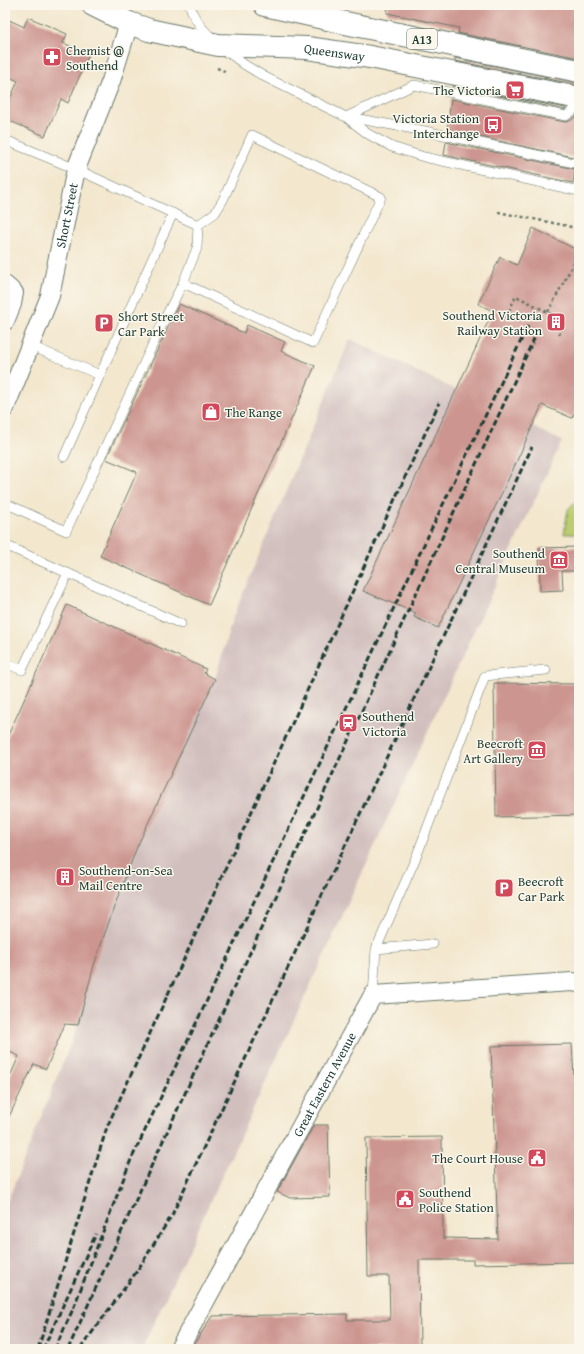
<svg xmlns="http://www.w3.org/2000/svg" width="584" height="1354" font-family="'Gentium Book Plus',serif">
  <rect width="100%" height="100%" fill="#fbf7ec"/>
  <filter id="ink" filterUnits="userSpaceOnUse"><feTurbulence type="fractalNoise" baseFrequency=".025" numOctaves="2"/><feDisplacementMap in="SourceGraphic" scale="8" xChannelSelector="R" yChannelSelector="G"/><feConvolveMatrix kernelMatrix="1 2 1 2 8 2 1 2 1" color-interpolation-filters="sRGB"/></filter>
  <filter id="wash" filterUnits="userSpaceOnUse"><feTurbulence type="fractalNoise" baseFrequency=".012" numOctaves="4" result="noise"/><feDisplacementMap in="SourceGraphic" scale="16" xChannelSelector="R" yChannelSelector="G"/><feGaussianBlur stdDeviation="0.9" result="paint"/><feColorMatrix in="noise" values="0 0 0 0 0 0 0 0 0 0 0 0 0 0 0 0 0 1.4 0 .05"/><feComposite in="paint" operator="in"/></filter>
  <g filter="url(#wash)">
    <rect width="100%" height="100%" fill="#f3e7ce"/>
    <path fill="#d1bfbe" d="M350,339L562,441L142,1349H5V1207L78,1025L94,965L114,907L119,896L137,847L215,679L233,617Z"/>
    <path fill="#bccd70" stroke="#6e8552" d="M579,498V534H564L568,509Z"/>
    <g id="blocks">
      <path fill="#cc958f" d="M388,5H579V58L458,33L459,28L387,13Z
        M28,17L67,34L63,43L89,54L68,103L61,99L45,136L5,119V110L18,81L5,75V18L24,27Z
        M455,58L579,83V85L455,61Z
        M452,86L566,108L565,110Z
        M451,99L565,122L570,121L579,114V151L578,158L447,130Z
        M446,142L575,169L573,183L444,155Z
        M533,228L579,251V403L572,418L542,405L515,465L438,628L414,617L416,613L363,591L493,311L478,304L500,257L517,265Z
        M179,304L244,333L247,325L285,342L281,351L315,366L209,605L100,556L137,472L106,459Z
        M579,547V571H562L563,590L540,591L539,548Z
        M67,605L206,669L204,673L215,679L137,847L114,907L94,965L78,1025L65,1024L46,1069L34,1064L7,1121L5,1120V1088L19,1056L5,1050V742Z
        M494,683L579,684V815L496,817Z
        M572,1044L574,1077H579V1262L473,1264V1260H419L420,1349H191L212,1316L347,1314V1320H390L389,1276H368L366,1138L442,1137L443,1238L498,1239L491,1046Z
        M314,1125H328L330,1197L290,1198L277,1192Z"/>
    </g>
  </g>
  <g filter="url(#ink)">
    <use href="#blocks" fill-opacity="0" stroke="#69786a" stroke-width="1"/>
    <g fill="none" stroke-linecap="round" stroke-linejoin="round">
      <g stroke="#69786a" stroke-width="10">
        <path id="lane" d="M190,5C193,19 203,30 213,39
          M224,49L245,65L265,77L346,117L368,134L392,147L424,157L579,191
          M346,117L414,85L566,116L579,106
          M348,117L425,131L579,164
          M5,140L76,169L198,225L215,213L223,200L252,135L381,197L313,343L183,283
          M31,346L100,375L64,457
          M100,375L173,213
          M5,503L66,531L165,318L183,283L197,248L198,225
          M5,545L181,624
          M5,663L22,670L68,573
          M376,949L433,944
          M373,995L376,949L417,855L485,676L546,670"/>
      </g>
      <g stroke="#69786a" stroke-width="20">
        <g id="street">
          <path d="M5,285L14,293L12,304L5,321"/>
          <path id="s1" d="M5,408L50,296L76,169L111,81L129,23"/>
          <path id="s2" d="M179,1349L373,995L572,982L579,983"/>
        </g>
      </g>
      <g stroke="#69786a" stroke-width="24">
        <g id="primary">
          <path id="s3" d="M93,5L129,23L149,30L218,45L307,48L370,57L579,98"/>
          <path d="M265,5L350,24L579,71"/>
        </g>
      </g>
      <path stroke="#69786a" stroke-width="2.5" stroke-dasharray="3 3" stroke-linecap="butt" d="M217,68L227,72
        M498,212L568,226L579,230
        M509,311L516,296L565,321L559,335
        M548,312L579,253"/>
      <use href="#lane" stroke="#fff" stroke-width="9"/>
      <use href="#street" stroke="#fff" stroke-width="18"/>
      <use href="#primary" stroke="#fff" stroke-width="22"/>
      <path stroke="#1f3d34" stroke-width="3" stroke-dasharray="6 3" stroke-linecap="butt" d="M38,1349L107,1127L439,403
        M43,1349L96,1234
        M55,1349L73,1309L130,1162L528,326
        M68,1349L149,1171L538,330
        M80,1349L137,1271L172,1215L532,447"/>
    </g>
  </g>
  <defs>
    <g id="pharmacy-square" transform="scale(1)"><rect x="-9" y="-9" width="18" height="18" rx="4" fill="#d1495b" stroke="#fbf7ec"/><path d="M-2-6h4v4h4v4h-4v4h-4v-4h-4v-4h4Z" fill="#fff"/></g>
    <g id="supermarket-square" transform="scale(1)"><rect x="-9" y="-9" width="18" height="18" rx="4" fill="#d1495b" stroke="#fbf7ec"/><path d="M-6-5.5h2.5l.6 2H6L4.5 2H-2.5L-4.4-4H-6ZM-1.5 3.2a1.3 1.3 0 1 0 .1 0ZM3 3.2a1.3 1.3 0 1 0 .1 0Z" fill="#fff"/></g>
    <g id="bus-square" transform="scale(1)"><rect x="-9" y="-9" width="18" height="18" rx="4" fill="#d1495b" stroke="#fbf7ec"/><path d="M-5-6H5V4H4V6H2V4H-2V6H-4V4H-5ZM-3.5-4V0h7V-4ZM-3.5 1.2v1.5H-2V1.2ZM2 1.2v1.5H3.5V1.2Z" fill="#fff"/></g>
    <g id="building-square" transform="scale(1)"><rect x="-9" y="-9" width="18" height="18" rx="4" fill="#d1495b" stroke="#fbf7ec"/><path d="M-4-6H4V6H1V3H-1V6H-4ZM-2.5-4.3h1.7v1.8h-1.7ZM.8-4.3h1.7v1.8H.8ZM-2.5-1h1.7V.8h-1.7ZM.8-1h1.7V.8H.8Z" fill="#fff"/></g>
    <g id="parking-square" transform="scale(1)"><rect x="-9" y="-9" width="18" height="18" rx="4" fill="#d1495b" stroke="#fbf7ec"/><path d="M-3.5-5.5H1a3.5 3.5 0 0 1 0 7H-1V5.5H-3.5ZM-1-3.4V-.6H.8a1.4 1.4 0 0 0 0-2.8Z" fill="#fff"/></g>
    <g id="shop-square" transform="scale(1)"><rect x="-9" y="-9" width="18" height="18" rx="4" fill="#d1495b" stroke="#fbf7ec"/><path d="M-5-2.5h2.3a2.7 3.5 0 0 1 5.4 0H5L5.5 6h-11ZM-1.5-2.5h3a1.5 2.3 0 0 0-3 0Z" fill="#fff"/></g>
    <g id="museum-square" transform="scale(1)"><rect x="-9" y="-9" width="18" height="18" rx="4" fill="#d1495b" stroke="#fbf7ec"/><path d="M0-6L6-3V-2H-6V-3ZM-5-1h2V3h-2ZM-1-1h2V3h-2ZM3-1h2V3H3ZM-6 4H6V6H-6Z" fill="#fff"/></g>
    <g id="station-square" transform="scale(1)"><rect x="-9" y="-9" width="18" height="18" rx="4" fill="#d1495b" stroke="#fbf7ec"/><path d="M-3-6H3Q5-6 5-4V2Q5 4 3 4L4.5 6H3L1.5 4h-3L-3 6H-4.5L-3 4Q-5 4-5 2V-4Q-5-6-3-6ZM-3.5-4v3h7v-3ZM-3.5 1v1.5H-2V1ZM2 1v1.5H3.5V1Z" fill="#fff"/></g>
    <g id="civic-square" transform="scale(1)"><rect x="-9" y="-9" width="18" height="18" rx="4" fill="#d1495b" stroke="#fbf7ec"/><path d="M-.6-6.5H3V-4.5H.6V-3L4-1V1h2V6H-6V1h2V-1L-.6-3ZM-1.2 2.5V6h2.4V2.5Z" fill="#fff"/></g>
  </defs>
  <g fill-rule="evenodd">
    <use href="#pharmacy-square" x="52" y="57"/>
    <use href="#supermarket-square" x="515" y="90"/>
    <use href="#bus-square" x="493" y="125"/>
    <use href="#building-square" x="556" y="322"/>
    <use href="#parking-square" x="104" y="323"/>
    <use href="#shop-square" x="211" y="412"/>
    <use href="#museum-square" x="559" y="560"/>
    <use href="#station-square" x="348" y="723"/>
    <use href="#museum-square" x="537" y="750"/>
    <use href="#building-square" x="65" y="877"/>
    <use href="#parking-square" x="504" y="888"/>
    <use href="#civic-square" x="537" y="1158"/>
    <use href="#civic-square" x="405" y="1199"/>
  </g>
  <g text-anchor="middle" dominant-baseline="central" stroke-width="3" stroke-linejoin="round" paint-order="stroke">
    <rect fill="#fbf7ec" stroke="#61756b" stroke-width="1" x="407" y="29" width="30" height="20" rx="3"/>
    <g font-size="12" font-weight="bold" fill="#1f3d34">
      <text x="422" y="39">A13</text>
    </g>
    <g font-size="13" fill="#1f3d34" stroke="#fbf7ec" text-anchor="start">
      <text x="66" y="50">Chemist @<tspan x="66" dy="15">Southend</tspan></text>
      <text x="501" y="90" text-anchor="end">The Victoria</text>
      <text x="479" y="118" text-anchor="end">Victoria Station<tspan x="479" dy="15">Interchange</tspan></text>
      <text x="542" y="315" text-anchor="end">Southend Victoria<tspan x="542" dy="15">Railway Station</tspan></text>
      <text x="118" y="316">Short Street<tspan x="118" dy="15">Car Park</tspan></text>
      <text x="225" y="412">The Range</text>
      <text x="545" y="553" text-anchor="end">Southend<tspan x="545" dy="15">Central Museum</tspan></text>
      <text x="362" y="716">Southend<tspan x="362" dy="15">Victoria</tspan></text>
      <text x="523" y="743" text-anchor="end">Beecroft<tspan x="523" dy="15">Art Gallery</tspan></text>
      <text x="79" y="870">Southend-on-Sea<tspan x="79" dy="15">Mail Centre</tspan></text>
      <text x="518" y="881">Beecroft<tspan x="518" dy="15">Car Park</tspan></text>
      <text x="523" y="1158" text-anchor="end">The Court House</text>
      <text x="419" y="1192">Southend<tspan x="419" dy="15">Police Station</tspan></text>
    </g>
    <g font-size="13" fill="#1f3d34" stroke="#fbf7ec">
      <text stroke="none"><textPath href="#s3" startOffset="249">Queensway</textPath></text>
      <text stroke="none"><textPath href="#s1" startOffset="203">Short Street</textPath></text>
      <text stroke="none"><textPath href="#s2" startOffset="302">Great Eastern Avenue</textPath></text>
    </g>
  </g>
  <rect width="584" height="1354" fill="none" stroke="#fbf7ec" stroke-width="20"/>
</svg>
